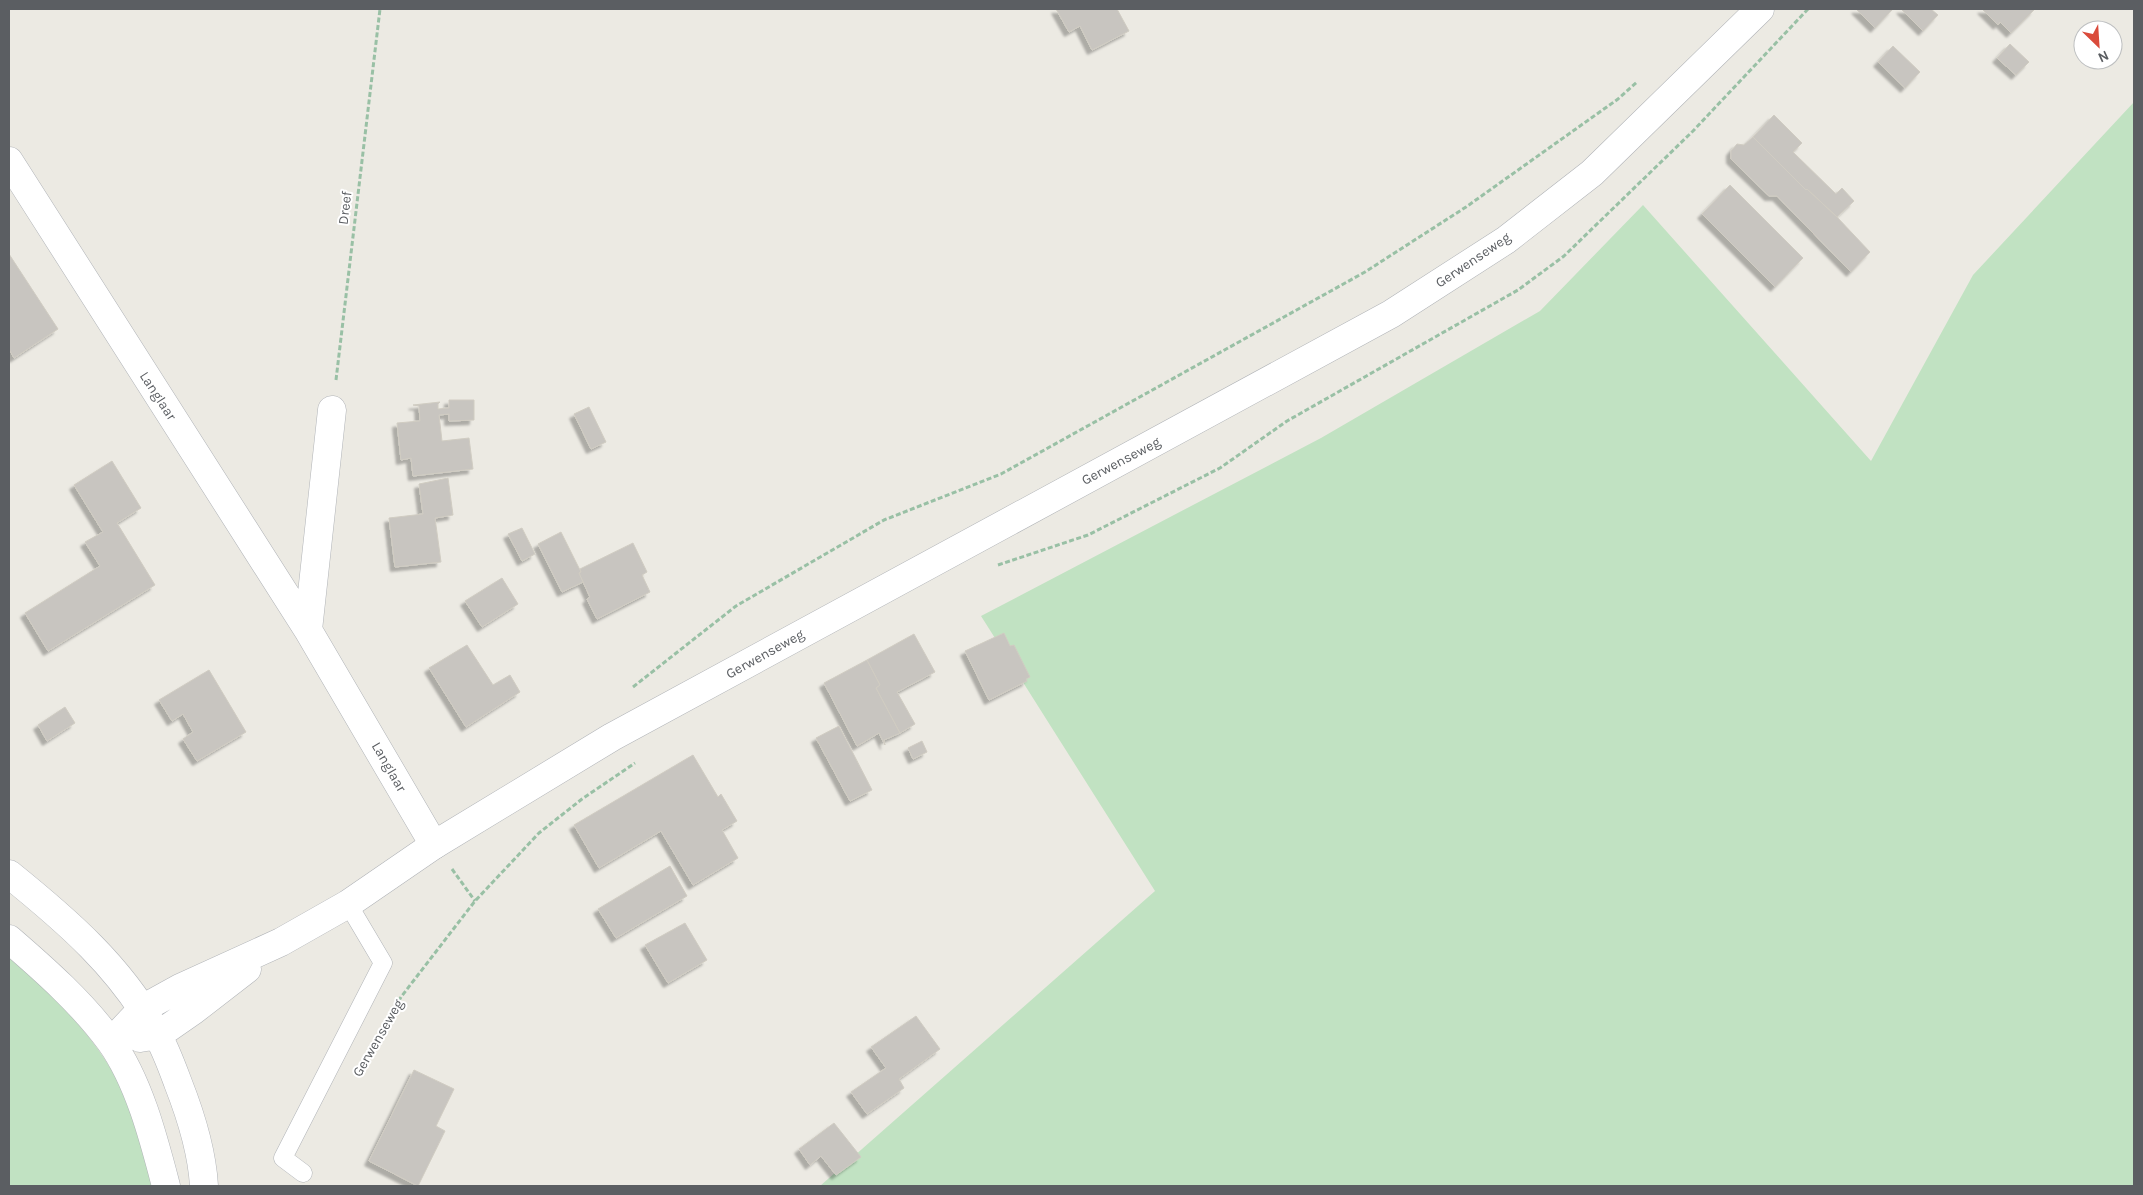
<svg xmlns="http://www.w3.org/2000/svg" width="2143" height="1195" font-family="Karla,sans-serif">
  <defs>
    <filter id="shadow"><feDropShadow dx="-4.5" dy="4.5" stdDeviation="1" flood-color="#0004"/></filter>
  </defs>
  <rect width="100%" height="100%" fill="#eceae3"/>
  <path fill="#c1e2c2" d="M2134,102V1186H820L1155,891L981,616L1321,438L1540,311L1643,205L1871,461L1973,275Z
    M9,954C58,1000 108,1048 133,1113C142,1136 148,1162 155,1186H9Z"/>
  <path fill="#c8c5c0" stroke="#d0ccc2" filter="url(#shadow)" d="M1056,9H1117L1129,31L1092,50L1080,26L1069,32Z
    M1856,9H1893L1875,28Z
    M1901,9H1931L1938,15L1923,31Z
    M1982,9H2035L2011,33L2000,22L1998,25Z
    M2010,44L2029,62L2016,75L1997,58Z
    M1893,46L1920,72L1905,88L1878,62Z
    M1774,115L1802,143L1793,152L1836,194L1842,188L1854,201L1837,217L1807,189L1806,190L1753,137Z
    M1753,137L1806,190L1807,189L1837,217L1870,252L1851,272L1777,196H1769L1731,159V151L1737,144L1744,145Z
    M1730,185L1803,258L1775,287L1702,214Z
    M9,254L58,329L14,358L9,349Z
    M449,400H474V420L449,421V414L439,415L442,441L469,438L473,469L413,476L411,458L401,460L397,423L420,421L419,406L413,405L440,402L438,404V409L449,408Z
    M589,407L606,442L591,449L574,414Z
    M112,461L141,508L117,523L155,585L48,651L25,613L100,566L85,542L103,532L74,485Z
    M448,478L453,515L435,518L441,562L395,567L389,518L423,514L419,484Z
    M522,528L535,554L522,561L508,534Z
    M561,532L581,572L579,573L583,582L562,592L538,544Z
    M633,543L647,572L642,575L650,592L597,619L587,599L590,597L579,573L581,572L580,569Z
    M502,578L518,604L482,627L465,601Z
    M1004,633L1010,646L1014,645L1030,677L1026,679L1027,681L989,700L965,651Z
    M914,634L935,672L897,692L915,724L900,733L876,688L880,685L867,660Z
    M467,645L493,685L510,675L520,692L466,727L429,668Z
    M867,660L880,685L876,688L900,733L884,740L885,745L879,733L857,746L824,683Z
    M209,670L246,732L197,761L183,739L193,732L183,714L172,721L159,700Z
    M65,707L75,723L47,741L38,725Z
    M839,726L872,790L850,801L816,738Z
    M922,741L927,752L913,759L908,748Z
    M693,755L718,797L721,794L737,821L722,830L738,858L693,885L661,831L599,868L574,825Z
    M670,866L687,896L616,938L598,909Z
    M685,923L707,960L668,983L645,945Z
    M916,1016L940,1049L899,1079L904,1088L867,1114L851,1092L886,1068L871,1047Z
    M414,1070L454,1089L436,1126L445,1131L418,1186L369,1161Z
    M834,1123L861,1157L836,1175L821,1156L810,1165L799,1149Z"/>
  <g fill="none" stroke-linecap="round" stroke-linejoin="round">
    <g stroke="#b0b3b7" stroke-width="19">
      <path id="service" d="M303,1173L283,1158L383,963L348,904"/>
    </g>
    <g stroke="#b0b3b7" stroke-width="29">
      <path id="minor" d="M9,161L308,630
        M332,410L308,630L434,845"/>
    </g>
    <g stroke="#b0b3b7" stroke-width="29">
      <path id="tertiary" d="M9,874C66,920 122,968 157,1034C166,1050 172,1067 178,1083C191,1116 202,1151 204,1186
        M9,939C45,970 82,1003 110,1041C139,1081 154,1140 166,1186
        M140,1038L158,1035L194,1010L247,969
        M111,1042L142,1009L180,988L281,942L348,904L434,845L612,737L1391,314L1506,240L1592,173L1760,9"/>
    </g>
    <path stroke="#99c0a5" stroke-width="3" stroke-dasharray="5 2.5" stroke-linecap="butt" d="M336,380L380,9
      M998,565L1088,535L1220,468L1287,421L1518,290L1564,256L1693,131L1808,9
      M633,687L736,606L884,520L1001,474L1365,272L1466,207L1618,99L1637,82
      M452,869L475,901
      M365,1060L401,997L475,901L539,833L582,799L635,763"/>
    <use href="#service" stroke="#fff" stroke-width="18"/>
    <use href="#minor" stroke="#fff" stroke-width="28"/>
    <use href="#tertiary" stroke="#fff" stroke-width="28"/>
  </g>
  <g text-anchor="middle" dominant-baseline="central" stroke-width="4" stroke-linejoin="round" paint-order="stroke">
    <g font-size="14" fill="#5b5e62" stroke="#fff">
      <text transform="translate(345 208) rotate(-83)">Dreef</text>
      <text transform="translate(1473 260) rotate(-34)">Gerwenseweg</text>
      <text transform="translate(158 396) rotate(57)">Langlaar</text>
      <text transform="translate(1121 461) rotate(-28)">Gerwenseweg</text>
      <text transform="translate(765 654) rotate(-29)">Gerwenseweg</text>
      <text transform="translate(389 767) rotate(60)">Langlaar</text>
      <text transform="translate(378 1038) rotate(-60)">Gerwenseweg</text>
    </g>
  </g>
  <rect width="2143" height="1195" fill="none" stroke="#5b5e62" stroke-width="20"/>
  <g transform="translate(2098 45) rotate(155)"><circle r="24" fill="#ffffff" stroke="#bdbfc0"/>
  <path d="M0-4L9 19L0 12L-9 19Z" fill="#da4b3b"/>
  <text y="-8" font-size="14" font-weight="bold" text-anchor="middle" fill="#5b5e62">N</text>
  </g>
</svg>
